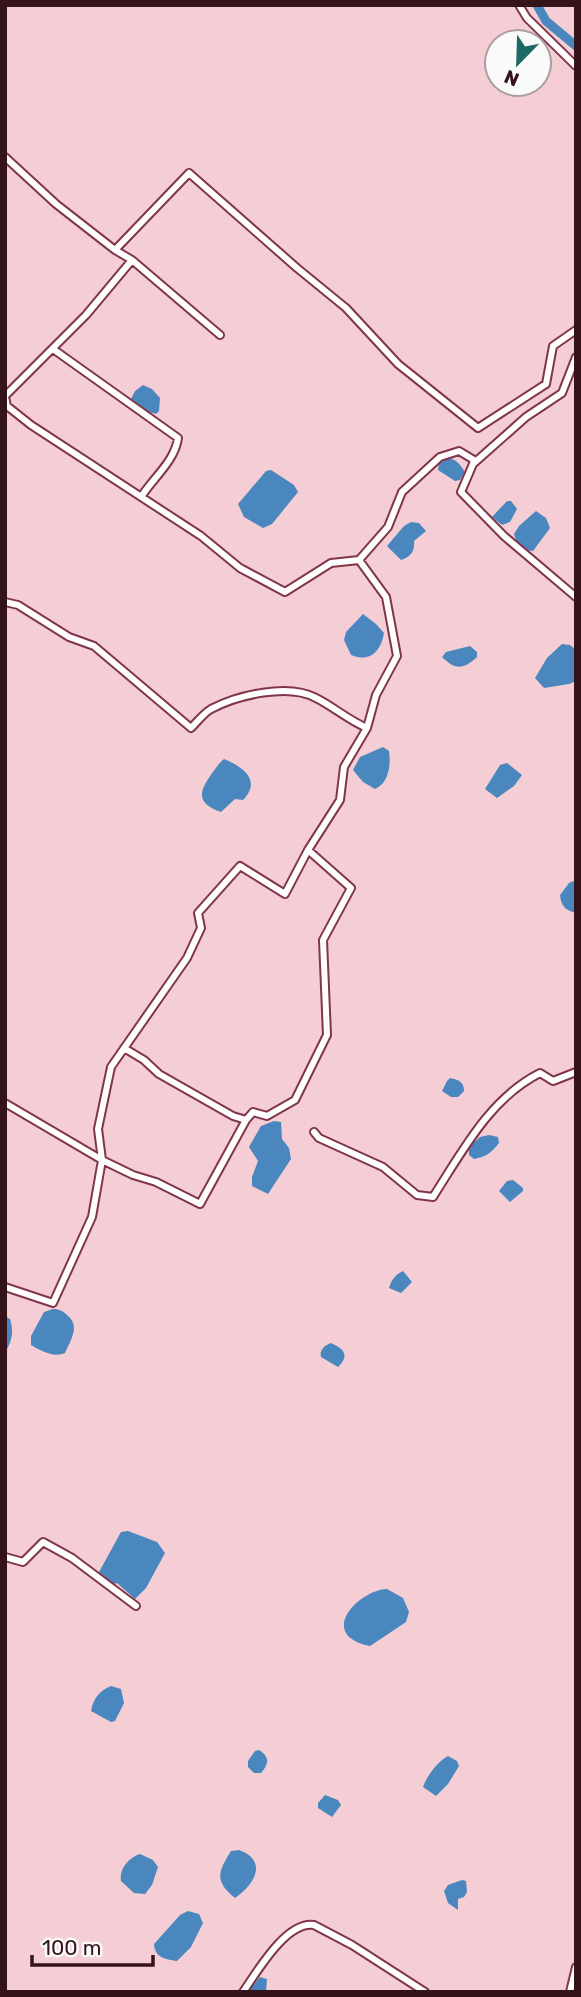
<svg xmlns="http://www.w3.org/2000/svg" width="581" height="1997" font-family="Rubik,sans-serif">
  <rect width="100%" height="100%" fill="#f4ced4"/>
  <path fill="#4987be" d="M143,385L152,389L160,398L159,411L156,414L149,412L131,399L135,391Z
    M445,458C455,457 460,464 465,472L460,480L455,481L438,470L439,464Z
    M271,470L294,485L298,492L272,524L263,528L244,517L238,504L266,471Z
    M507,501H511L517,509L510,522L502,525L492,517Z
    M536,511L546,518L550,528L533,551C522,550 517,545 514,534L519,526Z
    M411,522L419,523L426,531L414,541C415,551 411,557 401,560L387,546L404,526Z
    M363,614L376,624L384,633C381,651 370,663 351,655L344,640L346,632Z
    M562,644L570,645L576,650V681L569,684L544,688L535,678L547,658Z
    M470,646L477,652V657C464,669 456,671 442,657L446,652Z
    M383,747L389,751C391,765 389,783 375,789L363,782L353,770L360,757Z
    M224,759C243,767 262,780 243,800L235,799L221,812C195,803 199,791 213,772C217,767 219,763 224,759Z
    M507,763L522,775L514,786L497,798L485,789L500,765Z
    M576,880V913C565,910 561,906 560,895L569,883Z
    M450,1078C459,1080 464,1082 464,1091L458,1097H451L442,1091L447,1081Z
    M274,1121L281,1122L282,1139L289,1148L291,1159L268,1194L252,1186V1177L258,1161L249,1147L261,1126Z
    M489,1135L498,1137L499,1143C492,1152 486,1157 474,1159L469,1155V1147L480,1137Z
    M513,1180L523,1188V1191L510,1202L499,1191L507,1181Z
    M403,1271L412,1282L401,1293L389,1288C392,1279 395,1275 403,1271Z
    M53,1309C60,1309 63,1311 68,1316C80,1326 71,1340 65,1353C54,1358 41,1351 31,1345V1336L44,1312Z
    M5,1316L10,1319C14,1332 12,1341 5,1353Z
    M331,1343C344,1349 350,1355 338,1367L321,1357C319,1350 325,1345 331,1343Z
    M128,1531L157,1542L165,1553L146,1588L135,1599L117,1583L112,1585L99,1572L121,1532Z
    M387,1589L403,1598L409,1612L406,1622L370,1646C316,1635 358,1590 387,1589Z
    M111,1686L121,1689L124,1703L115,1721L111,1722L91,1711C93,1699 100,1690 111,1686Z
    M259,1750C270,1757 269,1764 261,1773H254L248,1767V1761L255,1751Z
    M448,1756L457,1761L459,1766L448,1784L436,1796L423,1787C427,1776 437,1762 448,1756Z
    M325,1795L338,1800L341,1805L332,1817L318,1808V1803Z
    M239,1850C269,1861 254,1885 235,1898C214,1881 218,1872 231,1851Z
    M140,1854L153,1860L158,1867L152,1885L145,1894L134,1893L121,1881C119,1869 128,1858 140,1854Z
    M462,1880L466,1881L467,1892L464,1897L458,1899V1910L448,1903L444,1891L448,1885Z
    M188,1911L199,1914L203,1923L191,1947L177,1961C165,1959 155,1958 154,1944L180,1915Z
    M260,1977L267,1979L266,1992H247Z"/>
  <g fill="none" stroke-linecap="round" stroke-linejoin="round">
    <path stroke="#4987be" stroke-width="9" d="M537,5L546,21L576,46"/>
    <g stroke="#813548" stroke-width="10">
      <path id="street" d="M519,5L527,18L576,66
        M5,157L56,204L115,250L189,173L297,268L346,308L398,364L478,428L546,384L553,346L576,330
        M132,260L220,335
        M53,349L178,438C175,461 153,478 141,497
        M5,396L86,315L132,260L115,250
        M5,397L7,406L31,425L201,536L240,568L285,592L331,563L359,560
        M473,464L461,492L504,536L576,597
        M5,602L18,605L69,637L94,646L191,728C197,722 204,713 211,709C238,695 288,683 316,698C334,707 348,720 367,728
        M124,1048L144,1060L159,1074L233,1116L246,1120
        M5,1103L102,1160L133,1175L156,1182L200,1204L246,1120L253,1112L267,1116L295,1100L327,1035L323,940L351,888L308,850
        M314,1132L319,1138L383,1167L417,1195L433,1197C462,1152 490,1098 540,1073L553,1081L576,1072
        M5,1287L53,1303L92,1217L102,1160L98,1129L111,1067L187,958L201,928L198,913L240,866L285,894L308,850L340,800L344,767L367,728L376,695L397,656L386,597L359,560L388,527L402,492L440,457L459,451L474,460L473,464L526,417L562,393L576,357
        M5,1557L23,1562L43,1542L72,1558L136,1606
        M243,1992C257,1972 286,1921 314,1925L352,1945L425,1992
        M570,1992L576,1967"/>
    </g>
    <use href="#street" stroke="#fff" stroke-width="6"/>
  </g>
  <rect width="581" height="1997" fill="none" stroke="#34131b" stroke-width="14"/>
  <g transform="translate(518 63) rotate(203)"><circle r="33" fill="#fafafa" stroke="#ab9ea1" stroke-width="2"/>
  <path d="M0-5L12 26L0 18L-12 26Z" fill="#1e6963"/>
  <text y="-10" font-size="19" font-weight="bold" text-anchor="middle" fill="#34131b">N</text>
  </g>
  <path d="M32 1955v10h121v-10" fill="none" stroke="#34131b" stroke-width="3.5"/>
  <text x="42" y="1955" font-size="21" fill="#34131b" stroke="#fafafa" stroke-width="5" paint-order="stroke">100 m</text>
</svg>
